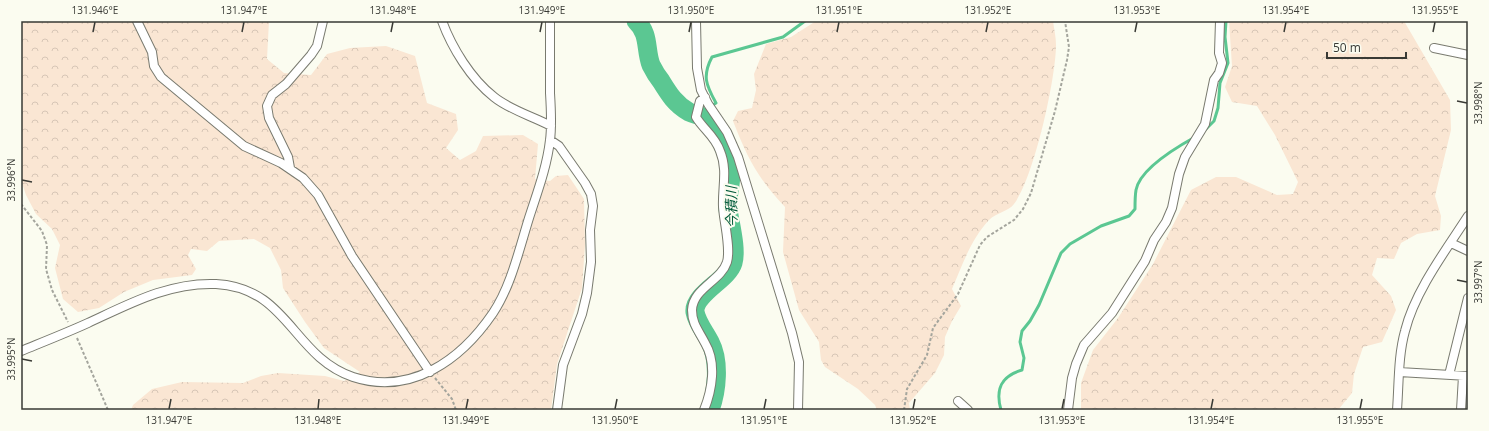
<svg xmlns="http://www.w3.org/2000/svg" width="1489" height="431" font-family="'Open Sans','Noto Sans JP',sans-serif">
  <defs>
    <pattern id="forest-crowns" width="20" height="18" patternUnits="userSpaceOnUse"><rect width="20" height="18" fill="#fae6d3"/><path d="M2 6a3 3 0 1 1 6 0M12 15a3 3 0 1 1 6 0" fill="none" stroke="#d7c6b6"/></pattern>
  </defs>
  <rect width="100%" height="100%" fill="#fbfcf0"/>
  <path fill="url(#forest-crowns)" d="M21,21H269L267,59L284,73L311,75L327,54L350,48L386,46L415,56L427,103L456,114L458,130L446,148L460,160L476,151L483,136L523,135L538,144L535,179L550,181L556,176L568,175L584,199L585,245L582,288L557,364L551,410H131L133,405L152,389L182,382L243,383L261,376L278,373L325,376L344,381L360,372L324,348L305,322L283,288L281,270L270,248L254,239L219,241L207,251L191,249L188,255L196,269L192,275L153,280L124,292L99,308L78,312L63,299L55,268L60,245L52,229L36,214L26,195L21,180Z
    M816,21H1053C1054,29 1056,37 1056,45C1056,78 1034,178 1014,204C1009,211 996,213 989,220C971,239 962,266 952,289L961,306L952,321L945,337L944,355L935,373L909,403L910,410H877L875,405L858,389L825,367L821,360L819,342L799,310L783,252L785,207C758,179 747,157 733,121L738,111L752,108L756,90L754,74L766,44L791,37Z
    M1229,21H1404L1450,100L1451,130L1435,196L1441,216L1440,230L1417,234L1401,243L1394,259L1377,258L1372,275L1391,296L1396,310L1382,342L1363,347L1354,374L1352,393L1338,410H1081V383L1093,350L1118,318L1153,264L1191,190L1216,177H1236L1277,195L1293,194L1298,182L1275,135L1257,106L1232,102L1225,87L1232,66Z"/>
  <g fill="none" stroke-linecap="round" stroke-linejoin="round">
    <path stroke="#5bc792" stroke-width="3" d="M704,118L703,111L716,103C706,85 702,76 712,57L783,37L805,21
      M1206,129L1214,121L1218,108L1220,83L1228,63L1225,37L1226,21
      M1001,410C995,389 1001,376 1022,370L1024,358L1020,342L1022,331L1030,321L1039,305L1061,253L1070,244L1101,226L1129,216L1135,209C1135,203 1135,196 1136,190C1140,169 1177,147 1195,137"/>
    <path stroke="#5bc792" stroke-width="19" d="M636,21C650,34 645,49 651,65C654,71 657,76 661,81C669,94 675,104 689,112C693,114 698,115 703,117C716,124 730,158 731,173C731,185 727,196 728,209C730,224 737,249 733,263C728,280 693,294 695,312C697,323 705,332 710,342C720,361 717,391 710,410"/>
    <g stroke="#797a6f" stroke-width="10">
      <path id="street" d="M137,21L152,52L154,66L161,77L244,146L281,163L303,178L318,195L352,256L430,372
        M442,21C452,48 471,79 494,97C510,110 532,116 551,126
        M696,21L697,68L701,90L708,104L727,132L738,157L792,333L799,362L798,410
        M1434,48L1468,55
        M550,140L559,146L585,183L591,194L593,206L590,230L591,262L587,293L582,314L563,365L557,410
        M290,168L288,157L269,118L267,106L272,95L286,84L311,55L317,46L323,21
        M1451,243L1468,251
        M21,351C43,342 66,333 88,323C129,304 169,282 216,284C289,288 292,356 353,377C411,396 461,360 493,313C511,286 519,250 529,218C537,193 547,167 550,140C552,125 551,109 550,93C550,69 550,45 550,21
        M1399,372L1468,376
        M1449,375L1468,298
        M958,401L968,410
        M704,410C712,390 717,363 705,343C699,331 692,324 692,310C693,288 721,281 727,262C731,248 724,223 723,207C722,188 728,170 720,151C715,136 703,129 696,117L700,101L705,97
        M1068,410L1072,378L1076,364L1084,345L1112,313L1145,261L1154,240L1166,222L1172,208L1179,174L1185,157L1205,124L1214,80L1219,73L1222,63L1219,53L1220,21
        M1397,410C1399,384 1398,356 1405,331C1415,291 1446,250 1468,216
        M1461,410L1463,376"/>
    </g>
    <path stroke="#a4a59d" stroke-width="2" stroke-dasharray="3 2" stroke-linecap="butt" d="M21,204L42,231L47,245L46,269L52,290L68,322
      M77,338L108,410
      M435,378L452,399L456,410
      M904,410L907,389L927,355L933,328L958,294L980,245L987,237L1014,220L1023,209L1031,193L1055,111L1067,60L1069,47L1065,21"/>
    <use href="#street" stroke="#fff" stroke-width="8"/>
  </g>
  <path fill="none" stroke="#393a35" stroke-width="1.5" d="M93,32L95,22M242,32L244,22M391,32L393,22M540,32L542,22M689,32L691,22M837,32L839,22M986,32L988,22M1135,32L1137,22M1284,32L1286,22M1433,32L1435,22M1457,101L1467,103M22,180L32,182M1457,280L1467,282M22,359L32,361M169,409L171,399M318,409L319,399M466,409L468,399M615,409L617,399M764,409L766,399M913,409L915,399M1062,409L1064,399M1211,409L1213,399M1360,409L1362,399"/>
  <g text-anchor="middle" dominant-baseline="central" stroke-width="4" stroke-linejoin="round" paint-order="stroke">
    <g font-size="14" font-style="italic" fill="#005a39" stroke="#fbfcf0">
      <text transform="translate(731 207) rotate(-91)">今積川</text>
    </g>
  </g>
  <rect width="1489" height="431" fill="none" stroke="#fbfcf0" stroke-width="44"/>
  <path d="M1327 52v6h79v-6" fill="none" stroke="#393a35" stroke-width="2"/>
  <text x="1333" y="52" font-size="12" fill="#393a35" stroke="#fbfcf0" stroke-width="3" paint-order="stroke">50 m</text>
  <rect x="22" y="22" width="1445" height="387" fill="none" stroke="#393a35" stroke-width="1.5"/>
  <g font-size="10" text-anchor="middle" fill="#393a35">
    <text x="95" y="14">131.946°E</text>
    <text x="244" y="14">131.947°E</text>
    <text x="393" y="14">131.948°E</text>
    <text x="542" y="14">131.949°E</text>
    <text x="691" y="14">131.950°E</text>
    <text x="839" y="14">131.951°E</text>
    <text x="988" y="14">131.952°E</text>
    <text x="1137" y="14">131.953°E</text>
    <text x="1286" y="14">131.954°E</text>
    <text x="1435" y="14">131.955°E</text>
    <text transform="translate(1478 103) rotate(-90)" y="4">33.998°N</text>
    <text transform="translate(11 180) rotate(-90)" y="4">33.996°N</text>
    <text transform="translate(1478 282) rotate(-90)" y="4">33.997°N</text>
    <text transform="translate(11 359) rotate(-90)" y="4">33.995°N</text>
    <text x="169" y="424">131.947°E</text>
    <text x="318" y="424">131.948°E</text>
    <text x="466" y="424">131.949°E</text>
    <text x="615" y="424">131.950°E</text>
    <text x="764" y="424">131.951°E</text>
    <text x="913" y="424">131.952°E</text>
    <text x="1062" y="424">131.953°E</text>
    <text x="1211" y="424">131.954°E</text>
    <text x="1360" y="424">131.955°E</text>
  </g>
</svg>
